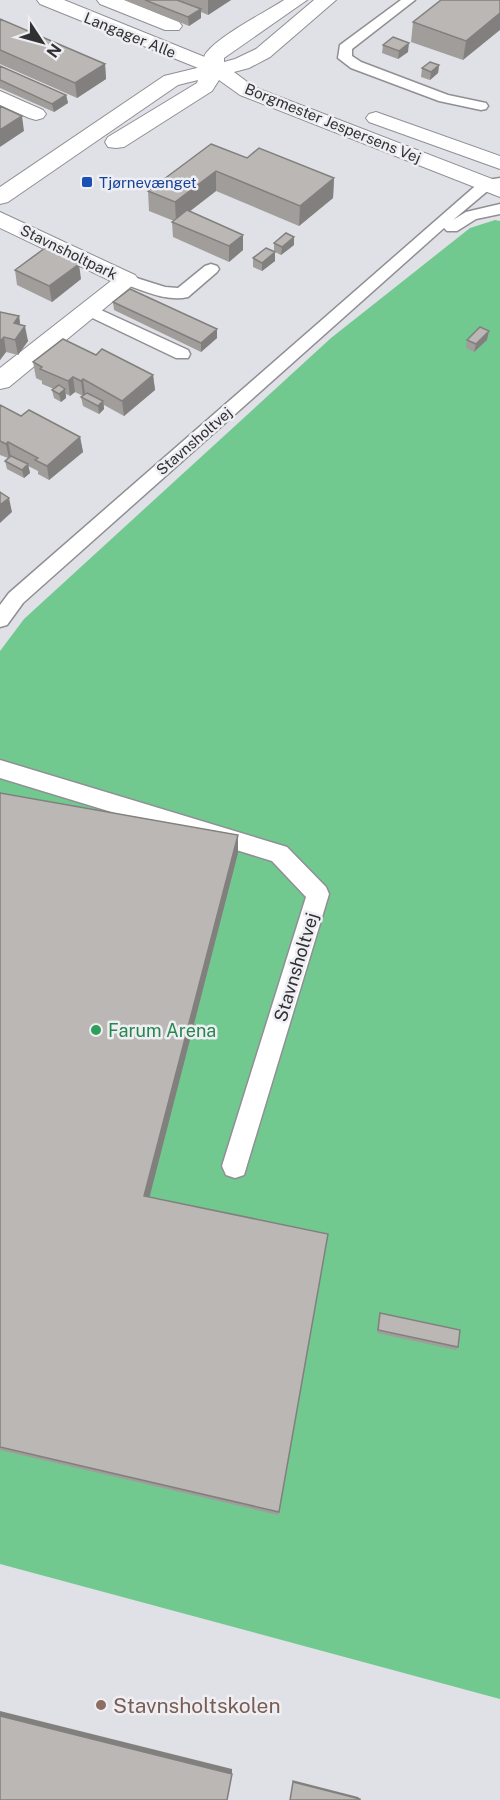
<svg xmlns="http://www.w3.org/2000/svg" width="500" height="1800" font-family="'Public Sans',sans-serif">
  <rect width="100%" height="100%" fill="#e0e1e6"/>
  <path fill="#71c990" d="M495,220L500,221V1699L0,1564V651L24,619L331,338L470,228Z"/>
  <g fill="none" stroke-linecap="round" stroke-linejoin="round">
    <g stroke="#8f8f94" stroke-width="3">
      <path id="lane" d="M401,0H415L352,49V56L361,62L448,95L486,103L488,106L486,109L481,110L439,101L351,68L338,58L340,45Z
        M500,178V186L491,188L453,220L466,212L500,204V214L476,219L457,231H447L444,228L23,603L7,625L0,627V605L9,593L481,181Z
        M211,264L217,266L219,269L217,272L188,297C166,302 142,290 121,283L119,280L127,275L165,287L178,288L205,266Z
        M90,305L188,350L190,354L188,358H176L84,314L82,310Z
        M0,760L287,847L326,887L329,894L244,1175L235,1178L226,1175L222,1166L306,897L272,861L0,778Z"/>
    </g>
    <g stroke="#8f8f94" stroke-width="2">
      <path id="street" d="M37,0H64L222,64L225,68L222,72H208L40,4Z
        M97,0H124L179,22L182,26L179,30H165L100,4Z
        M0,91L43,110L46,114L43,118L36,120L29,118L0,105Z
        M0,212L135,275L139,280L9,387L0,389V368L111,281L0,228Z"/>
    </g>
    <g stroke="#8f8f94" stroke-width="2">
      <path id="secondary" d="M284,0H307L224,58V62L235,59L256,49L314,0H336L270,57L249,68L234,72L254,87L500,182V197L240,95L219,80L212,91L124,147L116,148L108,147L105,142L108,137L197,83L198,80L178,85L8,202L0,204V187L164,76L205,66C204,61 203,57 206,53C220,35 264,13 284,0Z
        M376,112L500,156V169L369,122L366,118L369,114Z"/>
    </g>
    <use href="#lane" fill="#fff" fill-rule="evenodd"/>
    <use href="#street" fill="#fff" fill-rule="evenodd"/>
    <use href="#secondary" fill="#fff" fill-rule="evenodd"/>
  </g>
  <path fill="#a09d9b" d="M125,0H231L208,15L201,12V18L189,26Z
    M500,0L463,60L411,42L413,22Z
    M0,19L105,64L106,79L77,98L0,64Z
    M383,45L408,52L398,59L382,53Z
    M439,65L438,73L430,80L421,77L422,68Z
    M0,66L66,95L68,103L54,112L0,88Z
    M247,158L334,178L333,198L299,226L216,191L190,211L243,235V250L229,262L173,237L172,222L174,221L149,211L148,191Z
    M294,237V245L281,255L275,252V261L262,271L253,267V258L274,252V243Z
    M15,270L81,279L52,302L17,285Z
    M113,302L217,338L201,352L114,310Z
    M0,312L19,316L20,324L28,341L18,355L6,352L0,360Z
    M467,340H487L474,352L466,348Z
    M96,355L153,375L155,390L124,416L104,405V409L99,414L83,406L81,397L83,396L75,392L70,396L66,394V398L61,402L54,398L52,390L54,389L42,384V381L36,378L33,362Z
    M0,405L21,416L80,437L83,452L49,480L38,474V471L28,466L30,473L24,478L7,469L5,461L8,458L0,455Z
    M0,793L238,835V853L149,1197L279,1512L278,1515L0,1450Z
    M380,1313L458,1347L456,1350L377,1333L379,1316Z"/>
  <path fill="#82807e" d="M208,0H231L208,15Z
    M201,9V18L189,26L188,17Z
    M500,13V30L463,60L466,41Z
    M409,43L408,52L398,59L399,51Z
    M105,64L106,79L77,98L75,83Z
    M439,65L438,73L430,80L431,72Z
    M66,95L68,103L54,112L52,104Z
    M22,116L24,131L0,147V130Z
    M216,171V191L176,222L175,202Z
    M334,178L333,198L299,226L300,206Z
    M243,235V250L229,262V246Z
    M294,237V245L281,255L282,247Z
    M275,252V261L262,271V263Z
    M79,264L81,279L52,302L49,286Z
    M19,316L21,331L25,326L28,341L18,355L15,340L14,323Z
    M217,329V338L201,352V343Z
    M489,331L487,340L474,352L476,344Z
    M4,337L6,352L0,360V341Z
    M153,375L155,390L124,416L122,401Z
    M73,377L75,392L70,396L68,381Z
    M83,379L85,394L83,396L81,381Z
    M65,389L66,398L61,402L59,394Z
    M103,401L104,409L99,414L98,406Z
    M80,437L83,452L49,480L47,466Z
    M8,442L11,457L9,459L6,444Z
    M28,464L30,473L24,478L22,470Z
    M9,498L12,512L0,523V505Z
    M238,835V853L147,1207L144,1196Z
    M0,1711L232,1769V1774L0,1716Z
    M292,1780L358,1797L360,1799L293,1782Z"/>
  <path fill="#bab7b4" stroke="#82807e" stroke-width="1.5" d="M145,0H177L201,9L188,17Z
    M441,0H500V13L466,41L413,22Z
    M0,19L105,64L75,83L0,50Z
    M393,37L409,43L399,51L383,45Z
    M430,62L439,65L431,72L422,68Z
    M0,66L66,95L52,104L0,80Z
    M0,106L22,116L0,130Z
    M211,144L247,158L259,148L334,178L300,206L216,171L175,202L148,191Z
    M187,210L243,235L229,246L172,222Z
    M286,233L294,237L282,247L274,243Z
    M45,248L79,264L49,286L15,270Z
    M266,248L275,252L262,263L253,258Z
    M130,289L217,329L201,343L113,302Z
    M0,312L19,316L14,323L25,326L15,340L4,337L0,341Z
    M480,327L489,331L476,344L467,340Z
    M63,339L96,355L102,349L153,375L122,401L83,379L81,381L73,377L68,381L40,369L42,367L33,362Z
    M59,385L65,389L59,394L52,390Z
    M87,393L103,401L98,406L81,397Z
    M0,405L21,416L29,410L80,437L47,466L35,460L38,458L8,442L6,444L0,441Z
    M11,456L28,464L22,470L5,461Z
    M0,492L9,498L0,505Z
    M0,793L238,835L144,1196L328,1234L279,1512L0,1447Z
    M380,1313L460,1330L458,1347L378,1330Z
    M0,1716L232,1774L227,1800H0Z
    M293,1782L360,1799V1800H290Z"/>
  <rect fill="#1a4fb4" stroke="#eeeef3" stroke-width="2" x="81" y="176" width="12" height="12" rx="3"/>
  <circle fill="#2e9e5b" stroke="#eeeef3" stroke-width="2" cx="96" cy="1030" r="6"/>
  <circle fill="#8d6e63" stroke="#eeeef3" stroke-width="2" cx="101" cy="1705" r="6"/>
  <g text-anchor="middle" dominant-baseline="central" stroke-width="5" stroke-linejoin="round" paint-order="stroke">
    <g font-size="15" fill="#303132" stroke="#eeeef3">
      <text transform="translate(130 35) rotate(22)">Langager Alle</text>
      <text transform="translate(333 123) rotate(22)">Borgmester Jespersens Vej</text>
      <text transform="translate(69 252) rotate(26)">Stavnsholtpark</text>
      <text transform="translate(194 441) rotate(-41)">Stavnsholtvej</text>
    </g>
    <g font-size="15" fill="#164399" stroke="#eeeef3" text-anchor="start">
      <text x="99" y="182">Tjørnevænget</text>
    </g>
    <g font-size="18" fill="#303132" stroke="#eeeef3">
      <text transform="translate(296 967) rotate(-73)">Stavnsholtvej</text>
    </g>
    <g font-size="18" fill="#27864d" stroke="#eeeef3" text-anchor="start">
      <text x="108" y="1030">Farum Arena</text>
    </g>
    <g font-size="21" fill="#785e54" stroke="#eeeef3" text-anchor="start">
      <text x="113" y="1705">Stavnsholtskolen</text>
    </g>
  </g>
  <g transform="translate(42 42) rotate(126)" stroke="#eeeef3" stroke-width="4.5" paint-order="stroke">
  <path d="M0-4.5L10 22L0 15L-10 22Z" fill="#303132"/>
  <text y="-9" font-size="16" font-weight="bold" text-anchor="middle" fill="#303132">N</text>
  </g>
</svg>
